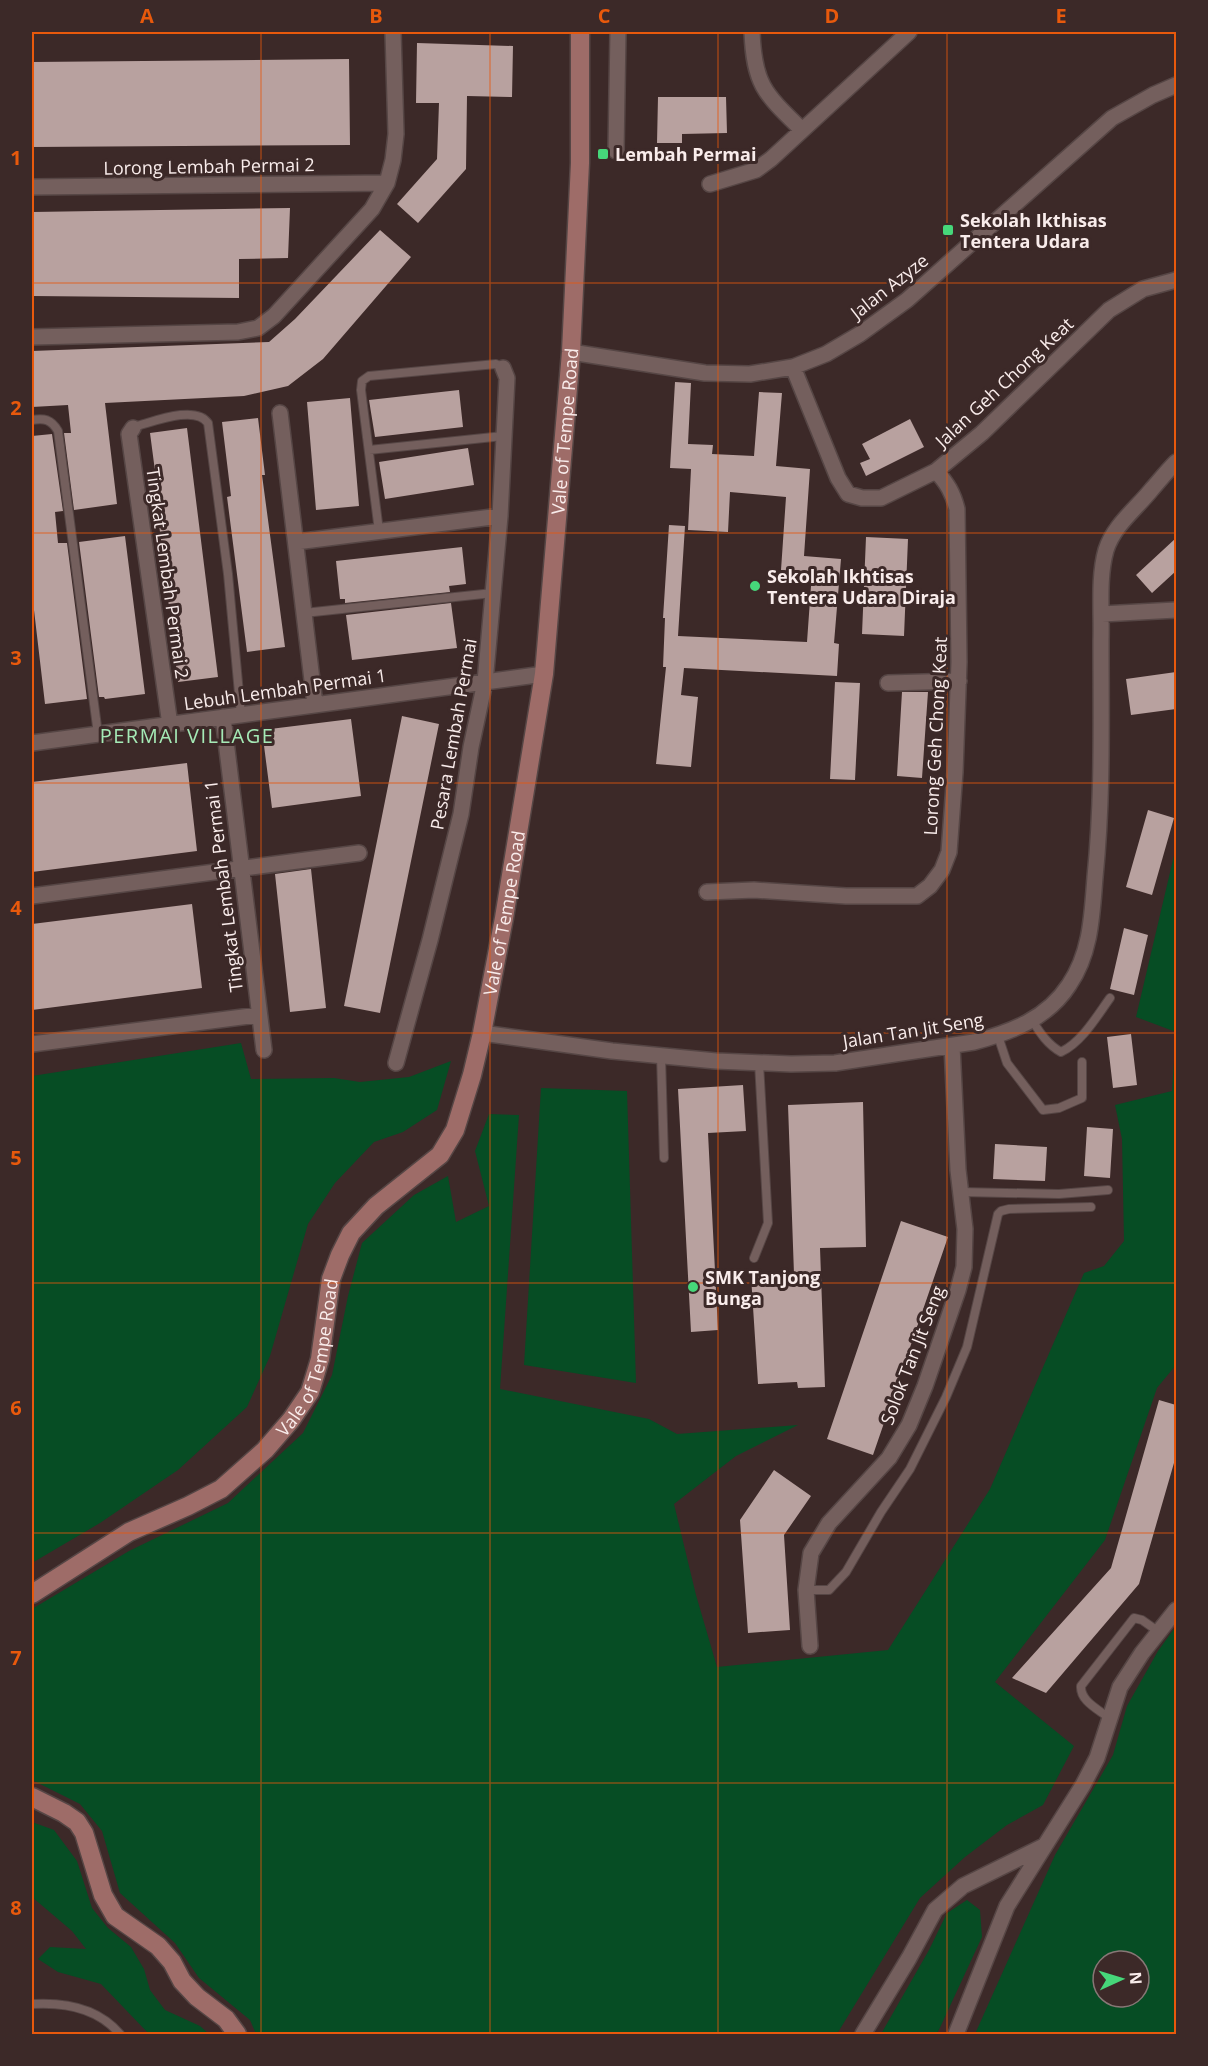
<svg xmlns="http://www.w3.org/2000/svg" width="1208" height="2066" font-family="'Open Sans',sans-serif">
  <rect width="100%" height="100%" fill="#3c2928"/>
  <path fill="#064d24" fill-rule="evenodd" d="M1176,847V1365L1157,1388L1105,1540L995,1682L1074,1746L1043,1805L1007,1825L965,1857L920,1898L837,2034H256L250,2020L199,1978L175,1943L120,1893L102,1831L80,1804L32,1780V1609L129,1551L228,1503L303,1433L332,1375L348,1296L362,1243L414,1195L448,1176L456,1222L489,1206L475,1151L489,1114L519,1115L500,1389L649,1419L677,1434L798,1425L736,1456L674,1504L696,1595L717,1667L888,1650L990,1489L1084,1273L1104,1266L1124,1241L1122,1139L1115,1105L1172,1091L1176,1032L1136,1017Z
    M241,1043L251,1079L334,1078L360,1082L409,1077L451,1061L437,1110L403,1132L374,1142L335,1183L308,1224L270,1356L247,1407L178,1470L100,1523L32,1563V1076Z
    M541,1088L627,1091L636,1383L524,1365Z
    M1176,1626V2034H975L1055,1855L1113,1755L1127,1706L1158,1651ZM1103,1961H1139V1997H1103Z
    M32,1822L54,1830L77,1861L92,1908L108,1928L131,1947L144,1969L150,1990L165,2010L200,2026L209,2034H149L101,1984L58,1972L38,1959L50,1947L86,1949L72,1931L32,1897Z
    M967,1900L980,1910L982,1937L937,2034H881L929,1950L947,1913Z"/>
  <path fill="#b8a19f" d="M417,43L513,46L512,97L467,96L466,169L418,223L397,204L437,159L439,103H416Z
    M349,59L350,145L32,147V62Z
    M658,97H726L727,133L682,134V143H657Z
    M290,208L288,258L239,259V298L32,296V212Z
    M380,230L411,257L323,359L288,386L244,396L105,403L117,504L74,510L64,433H71L68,405L32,407V351L269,342L295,319Z
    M675,382L691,383L688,444L713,445L712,454L754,456L759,392L782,393L776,466L810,469L804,556L841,559L834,643L839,644L837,676L684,668L681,695L698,697L691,767L656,764L666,667H663L665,618H663L669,525L685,526L678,636L807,642L812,572L781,570L786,497L730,492L728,532L688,530L691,469L670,468Z
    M459,390L463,427L375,437L369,400Z
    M350,398L359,506L316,510L307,402Z
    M258,418L265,475H262L285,647L247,652L227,497L231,496L222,422Z
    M910,419L924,447L866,476L860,463L870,459L862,444Z
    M187,428L218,677L178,682L159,524H162L150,433Z
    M52,434L63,511L55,512L58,543H67L87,699L45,704L32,593V436Z
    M468,448L474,485L385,499L379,462Z
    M125,536L145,694L105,699L104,697H99L79,542Z
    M866,537L908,539L904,636L862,634Z
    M1176,538V571L1152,593L1136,575Z
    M462,547L466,584L449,586L450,592L345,603V599H340L336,561Z
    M451,603L457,648L352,660L346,615Z
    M1176,672V709L1131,715L1126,679Z
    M835,682L860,683L855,780L830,779Z
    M902,692H928L922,778L897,776Z
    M402,716L439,724L380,1013L344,1006Z
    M351,719L361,796L272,808L262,730Z
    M187,763L197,851L32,872V782Z
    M1148,810L1174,818L1152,895L1126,887Z
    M311,869L326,1008L290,1012L275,874Z
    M192,904L202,988L32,1010V924Z
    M1124,928L1148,935L1134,995L1110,989Z
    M1131,1034L1137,1085L1113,1088L1107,1037Z
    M743,1085L746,1131L708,1133L718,1330L691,1332L678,1089Z
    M863,1102L866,1247L820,1248L825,1387L798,1388L797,1382L758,1384L751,1276L794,1274L788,1105Z
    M1087,1127L1113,1129L1110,1178L1084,1176Z
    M995,1144L1047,1147L1045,1181L993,1179Z
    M901,1221L948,1237L873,1455L827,1439Z
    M1159,1400L1176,1405V1456L1139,1584L1046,1693L1012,1678L1111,1568Z
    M774,1470L811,1496L784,1535L790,1630L748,1633L740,1520Z"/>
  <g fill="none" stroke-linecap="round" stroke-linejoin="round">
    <g stroke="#564645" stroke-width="10">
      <path id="lane" d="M32,420C44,418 51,419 58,431L98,734
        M133,428L137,426C155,421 196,405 208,423L228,574L241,715
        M369,450L503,436
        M379,531L361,390L362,381L369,376L496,364L503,368
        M304,613L493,593
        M1032,1020C1040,1033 1048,1045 1061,1052C1082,1042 1097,1016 1110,998
        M998,1036L1007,1063L1043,1110L1059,1108L1082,1098V1062
        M661,1056L664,1158
        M961,1192L1059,1194L1108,1190
        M754,1258L768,1223L759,1063
        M806,1590H829L846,1572L881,1512L910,1469L946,1397L967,1347L998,1214L1001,1211L1009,1209L1091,1207
        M1109,1718C1098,1709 1080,1701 1081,1686L1134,1618L1142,1620L1159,1632
        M32,2004C64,2002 98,2008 120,2034"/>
    </g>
    <g stroke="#564645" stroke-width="18">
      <path id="street" d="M752,32C754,85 765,94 802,130
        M616,151L618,32
        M710,184L756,170L771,159L909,32
        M32,187L387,183
        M32,337L238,332L258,328L274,316L372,209L387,183L393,160L396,134L393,32
        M571,352L705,373L750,374L793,367L826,354L860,334L907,300L1112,118L1153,95L1176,85
        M793,367L838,478L848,494L862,498H881L936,471L982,433L1109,310L1143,289L1176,280
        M280,413L315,705
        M133,428L129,434L170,725
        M296,542L500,516
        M1102,614L1176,610
        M888,683L959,681
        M223,717L264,1050
        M32,743L544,674
        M707,892L754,890L846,896H917L930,886L942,870L949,852L955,772L959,662L957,509C953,493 947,483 936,471
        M32,896L359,853
        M482,1033L612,1051L716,1061L791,1064L835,1063L974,1042C1011,1032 1047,1019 1069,985C1091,953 1092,915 1095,877C1103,798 1101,720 1101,641C1102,612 1098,578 1106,550C1114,525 1136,509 1152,489C1160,480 1167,471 1176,462
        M32,1044L258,1015
        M396,1063L430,940L461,814L471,747L485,682L500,516L507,378L503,368
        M810,1646L806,1590L811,1553L829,1523L889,1458L909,1425L925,1386L958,1290L964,1267L965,1229L958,1170L952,1046
        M863,2034L909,1958L935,1910L963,1886L1044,1846
        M956,2034L1007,1906L1083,1785L1097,1758L1120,1687L1142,1653L1176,1610"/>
    </g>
    <g stroke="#564645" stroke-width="21">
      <g id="secondary">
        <path id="s1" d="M32,1594L129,1532L188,1506L221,1489L265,1450L291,1420L310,1392L320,1359L331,1279L340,1255L351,1233L376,1206L440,1155L455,1130L472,1075L482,1033L504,918L544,674L571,352L580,163V32"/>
        <path d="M32,1797L64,1813L77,1822L84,1833L103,1895L115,1916L158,1946L172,1962L182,1981L197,1997L226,2019L237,2034"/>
      </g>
    </g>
    <use href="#lane" stroke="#745f5d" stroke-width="8"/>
    <use href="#street" stroke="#745f5d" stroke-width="15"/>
    <use href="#secondary" stroke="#9e6c68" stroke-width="18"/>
  </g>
  <path fill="none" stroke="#e8590c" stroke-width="1.5" stroke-opacity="0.55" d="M261,32V2034M490,32V2034M718,32V2034M947,32V2034M32,283H1176M32,533H1176M32,783H1176M32,1033H1176M32,1283H1176M32,1533H1176M32,1783H1176"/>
  <g fill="#46d77a" stroke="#3c2928" stroke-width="2">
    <rect x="597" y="148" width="12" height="12" rx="3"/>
    <rect x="942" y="224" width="12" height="12" rx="3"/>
    <circle cx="755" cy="586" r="6"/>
    <circle cx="693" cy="1287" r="6"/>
  </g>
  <g text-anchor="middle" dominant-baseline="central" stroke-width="6" stroke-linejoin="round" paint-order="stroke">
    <g font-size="18" font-weight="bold" fill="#f9eceb" stroke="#3c2928" text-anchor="start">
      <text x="615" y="154">Lembah Permai</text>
      <text x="960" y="220">Sekolah Ikthisas<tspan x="960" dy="21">Tentera Udara</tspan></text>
      <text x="767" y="576">Sekolah Ikhtisas<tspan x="767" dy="21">Tentera Udara Diraja</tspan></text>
      <text x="705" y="1277">SMK Tanjong<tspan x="705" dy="21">Bunga</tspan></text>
    </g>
    <g font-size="18" fill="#f9eceb" stroke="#3c2928">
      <text transform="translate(209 166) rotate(-1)">Lorong Lembah Permai 2</text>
      <text transform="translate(889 286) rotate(-38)">Jalan Azyze</text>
      <text transform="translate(1004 382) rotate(-43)">Jalan Geh Chong Keat</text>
      <text stroke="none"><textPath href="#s1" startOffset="1371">Vale of Tempe Road</textPath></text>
      <text transform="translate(168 573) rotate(82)">Tingkat Lembah Permai 2</text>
      <text transform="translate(285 689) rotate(-8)">Lebuh Lembah Permai 1</text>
      <text transform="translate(453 734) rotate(-80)">Pesara Lembah Permai</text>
      <text transform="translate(935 736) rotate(-87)">Lorong Geh Chong Keat</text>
      <text transform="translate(223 886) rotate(-97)">Tingkat Lembah Permai 1</text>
      <text stroke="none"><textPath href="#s1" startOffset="885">Vale of Tempe Road</textPath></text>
      <text transform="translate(913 1030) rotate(-9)">Jalan Tan Jit Seng</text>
      <text stroke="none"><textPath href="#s1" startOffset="381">Vale of Tempe Road</textPath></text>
      <text transform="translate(912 1355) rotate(-69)">Solok Tan Jit Seng</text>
    </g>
    <g font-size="20" letter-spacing="1.5" fill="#a5eab6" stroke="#3c2928">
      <text x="187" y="735">PERMAI VILLAGE</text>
    </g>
  </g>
  <rect width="1208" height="2066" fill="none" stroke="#3c2928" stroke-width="66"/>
  <g transform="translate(1121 1979) rotate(86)"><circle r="28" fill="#3c2928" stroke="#887776" stroke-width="1.5"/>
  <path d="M0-4.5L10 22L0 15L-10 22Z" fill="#46d77a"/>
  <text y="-9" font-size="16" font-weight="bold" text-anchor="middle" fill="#f9eceb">N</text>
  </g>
  <rect x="33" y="33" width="1142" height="2000" fill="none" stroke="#e8590c" stroke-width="2"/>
  <g font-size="20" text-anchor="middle" font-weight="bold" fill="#e8590c">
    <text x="147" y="23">A</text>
    <text x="376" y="23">B</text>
    <text x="604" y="23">C</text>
    <text x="832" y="23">D</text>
    <text x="1061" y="23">E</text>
    <text x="16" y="165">1</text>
    <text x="16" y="415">2</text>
    <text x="16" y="665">3</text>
    <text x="16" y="915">4</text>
    <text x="16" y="1165">5</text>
    <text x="16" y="1415">6</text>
    <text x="16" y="1665">7</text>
    <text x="16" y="1915">8</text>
  </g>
</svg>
